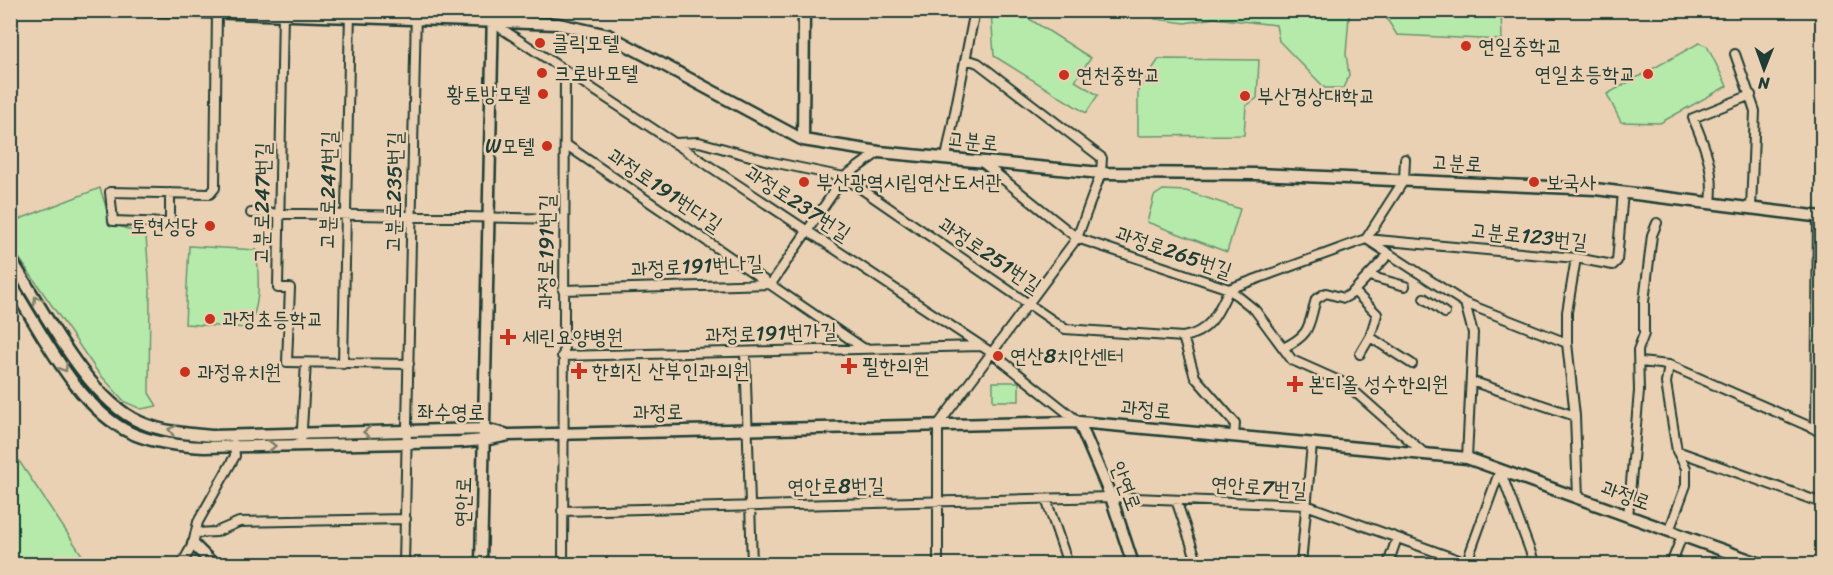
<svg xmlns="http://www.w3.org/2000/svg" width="1833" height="575" font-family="Sriracha,'Poor Story',sans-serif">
  <rect width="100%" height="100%" fill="#ebd1b3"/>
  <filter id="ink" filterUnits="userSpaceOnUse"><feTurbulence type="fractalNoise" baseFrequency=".0167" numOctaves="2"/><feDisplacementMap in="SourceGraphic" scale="12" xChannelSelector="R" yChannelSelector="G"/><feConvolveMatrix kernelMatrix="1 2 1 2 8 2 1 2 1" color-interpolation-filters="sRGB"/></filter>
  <g filter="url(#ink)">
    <path fill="#b6eaaa" stroke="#6a946f" stroke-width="1.5" d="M1158,10L1351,11L1349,16L1346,54L1349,75L1343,88H1325L1279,41L1276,25L1214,18L1185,23L1155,19Z
      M1387,10L1501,11L1502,40L1397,35L1385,16Z
      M991,11H1017L1091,58L1075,81L1098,95L1086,113L994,56Z
      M1699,43L1707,46L1727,86L1660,123L1621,122L1607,94Z
      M1159,59L1259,60L1257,98L1246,106L1244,135L1138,136V90Z
      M100,188L111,223L146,236L150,291L149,393L157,406L141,409L125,402L97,371L17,255L12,222Z
      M1163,190L1186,191L1240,209L1227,252L1147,222L1154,196Z
      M189,246L257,250C258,278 262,303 248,328L185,324Z
      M993,382H1019V401H993Z
      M11,449L88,564H11Z"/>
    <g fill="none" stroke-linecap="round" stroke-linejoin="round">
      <g stroke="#1f3d34" stroke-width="12">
        <path id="street" d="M905,10L975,11
          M283,12L278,288H290L287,362L409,364
          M493,23L992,353L1079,422
          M1735,54L1755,111L1751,208
          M675,143L699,142L772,162L844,177L1065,329L1183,337L1195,377L1235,423L1234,437
          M565,144L863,348
          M946,158L975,10
          M983,163L1077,238L1229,289L1255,310L1292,360L1346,384L1424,453
          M170,193V223L113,221L110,192L210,194L215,188L217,10
          M1711,203C1715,171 1705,146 1693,118L1751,95
          M251,213L564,219
          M1366,239L1576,258L1613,265L1617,261L1623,192
          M1368,240L1465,303L1567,343
          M1576,258L1567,312V343L1575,416L1578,498
          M1369,276L1405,286
          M563,290L771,284L844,177L879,152
          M1354,291L1377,314L1370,337L1412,364
          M1424,298L1445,313
          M1465,303L1473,333L1467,458
          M1183,337C1211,332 1218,312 1229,289L1366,239L1404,180L1405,159
          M1283,348C1312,334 1308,326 1316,299L1326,293L1344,298L1351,294L1389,254
          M745,352L752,564
          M1360,354L1370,337
          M562,356L981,346
          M1640,362L1669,365L1822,432
          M343,364L350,10
          M1471,381L1575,416
          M1816,430L1818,216
          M301,445L306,363
          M1677,451L1822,503
          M1500,470L1535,564
          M1046,499L1068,564
          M1176,500L1198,564
          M562,511L1111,497L1306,505L1467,563
          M1628,517L1639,391L1638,350L1644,334V302L1652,235L1657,223
          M1669,531L1686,485V468L1677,451L1666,383L1669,365
          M196,533L216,532L239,522L406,519
          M182,564L193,544L198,522L235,456L234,444
          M404,564L416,10
          M563,564L565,70
          M938,564V425L1077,238L1101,173L1102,158L978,63L966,59
          M1048,564H1068
          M1301,564L1312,444
          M1388,564L1397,538
          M1466,564L1500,470
          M1671,564L1682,536"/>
      </g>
      <g stroke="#1f3d34" stroke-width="15">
        <path id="secondary" d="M146,10L558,24L608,35L803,140L879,152L1101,173L1257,174L1595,189L1822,217
          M803,140L804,10
          M10,258C42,307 86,398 140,422C162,432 189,434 212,436L485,429L505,434
          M10,283C42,332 76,407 131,433C153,443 181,446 204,447L459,442L484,440L509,435L1079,422L1467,458L1761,564
          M1079,422L1111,497L1133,564
          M193,544L213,564
          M481,564L493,10"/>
      </g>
      <use href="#street" stroke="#ebd1b3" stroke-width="8"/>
      <use href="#secondary" stroke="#ebd1b3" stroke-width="10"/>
    </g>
    <defs><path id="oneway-chevron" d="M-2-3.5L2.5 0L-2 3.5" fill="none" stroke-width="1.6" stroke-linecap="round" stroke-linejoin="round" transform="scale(1.5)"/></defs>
    <g stroke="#7b806d">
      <use href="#oneway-chevron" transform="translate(37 300) rotate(-122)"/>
      <use href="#oneway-chevron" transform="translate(64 368) rotate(58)"/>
      <use href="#oneway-chevron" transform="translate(172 430) rotate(-165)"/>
      <use href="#oneway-chevron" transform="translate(367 432) rotate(179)"/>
      <use href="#oneway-chevron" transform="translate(272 446) rotate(-1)"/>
    </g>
  </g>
  <g fill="#c8321e" stroke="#ebd1b3" stroke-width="2">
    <circle cx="540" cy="43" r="6"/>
    <circle cx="1466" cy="46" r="6"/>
    <circle cx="542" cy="73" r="6"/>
    <circle cx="1648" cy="74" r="6"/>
    <circle cx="1064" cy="75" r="6"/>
    <circle cx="543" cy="94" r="6"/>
    <circle cx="1245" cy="96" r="6"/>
    <circle cx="547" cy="146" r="6"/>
    <circle cx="804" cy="182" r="6"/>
    <circle cx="1534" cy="182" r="6"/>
    <circle cx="210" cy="226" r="6"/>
    <circle cx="210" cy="319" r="6"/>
    <path d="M505 328h6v6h6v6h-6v6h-6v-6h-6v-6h6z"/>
    <circle cx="998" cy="356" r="6"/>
    <path d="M846 357h6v6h6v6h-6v6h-6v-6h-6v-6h6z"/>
    <path d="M576 362h6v6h6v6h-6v6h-6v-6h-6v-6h6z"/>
    <circle cx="185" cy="372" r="6"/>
    <path d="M1292 375h6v6h6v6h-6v6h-6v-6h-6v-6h6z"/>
  </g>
  <g text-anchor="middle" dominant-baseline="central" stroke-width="5" stroke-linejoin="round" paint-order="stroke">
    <g font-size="21" fill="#1f3d34" stroke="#ebd1b3" text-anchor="start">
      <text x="552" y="43">클릭모텔</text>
      <text x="1478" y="46">연일중학교</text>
      <text x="554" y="73">크로바모텔</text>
      <text x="1636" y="74" text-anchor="end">연일초등학교</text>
      <text x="1076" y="75">연천중학교</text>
      <text x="531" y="94" text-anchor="end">황토방모텔</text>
      <text x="1257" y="96">부산경상대학교</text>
      <text x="535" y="146" text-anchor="end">W모텔</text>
      <text x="816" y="182">부산광역시립연산도서관</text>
      <text x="1546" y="182">보국사</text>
      <text x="198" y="226" text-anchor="end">토현성당</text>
      <text x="222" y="319">과정초등학교</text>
      <text x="522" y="337">세린요양병원</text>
      <text x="1010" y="356">연산8치안센터</text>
      <text x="862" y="366">필한의원</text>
      <text x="592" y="371">한희진 산부인과의원</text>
      <text x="197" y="372">과정유치원</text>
      <text x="1308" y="384">본디올 성수한의원</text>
    </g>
    <g font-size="21" fill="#1f3d34" stroke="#ebd1b3">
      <text transform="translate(973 141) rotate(6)">고분로</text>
      <text transform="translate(1457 163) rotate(3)">고분로</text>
      <text transform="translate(328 190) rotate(-89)">고분로241번길</text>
      <text transform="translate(665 190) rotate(34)">과정로191번다길</text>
      <text transform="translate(394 192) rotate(-89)">고분로235번길</text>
      <text transform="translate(262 203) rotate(-89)">고분로247번길</text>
      <text transform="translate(798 203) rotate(33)">과정로237번길</text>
      <text transform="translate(1529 236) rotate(6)">고분로123번길</text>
      <text transform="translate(546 252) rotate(-89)">과정로191번길</text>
      <text transform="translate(1174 252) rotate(19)">과정로265번길</text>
      <text transform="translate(990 255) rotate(34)">과정로251번길</text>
      <text transform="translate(697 266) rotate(-3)">과정로191번나길</text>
      <text transform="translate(771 333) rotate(-2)">과정로191번가길</text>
      <text transform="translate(1146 409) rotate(5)">과정로</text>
      <text x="451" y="412">좌수영로</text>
      <text transform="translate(658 412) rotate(-1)">과정로</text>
      <text transform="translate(836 486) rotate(-1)">연안로8번길</text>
      <text transform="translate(1126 486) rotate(69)">안연로</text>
      <text transform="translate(1259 487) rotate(4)">연안로7번길</text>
      <text transform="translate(1626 495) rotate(20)">과정로</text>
      <text transform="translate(463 502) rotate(-88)">연안로</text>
    </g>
  </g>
  <rect width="1833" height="575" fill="none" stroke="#ebd1b3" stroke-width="36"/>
  <rect x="18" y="18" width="1797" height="539" fill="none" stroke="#1f3d34" stroke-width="2" filter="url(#ink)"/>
  <g transform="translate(1764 69) rotate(181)" stroke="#ebd1b3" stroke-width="4.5" paint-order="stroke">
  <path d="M0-4.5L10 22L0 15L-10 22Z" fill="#1f3d34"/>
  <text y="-9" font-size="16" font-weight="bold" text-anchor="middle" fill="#1f3d34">N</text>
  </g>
</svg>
